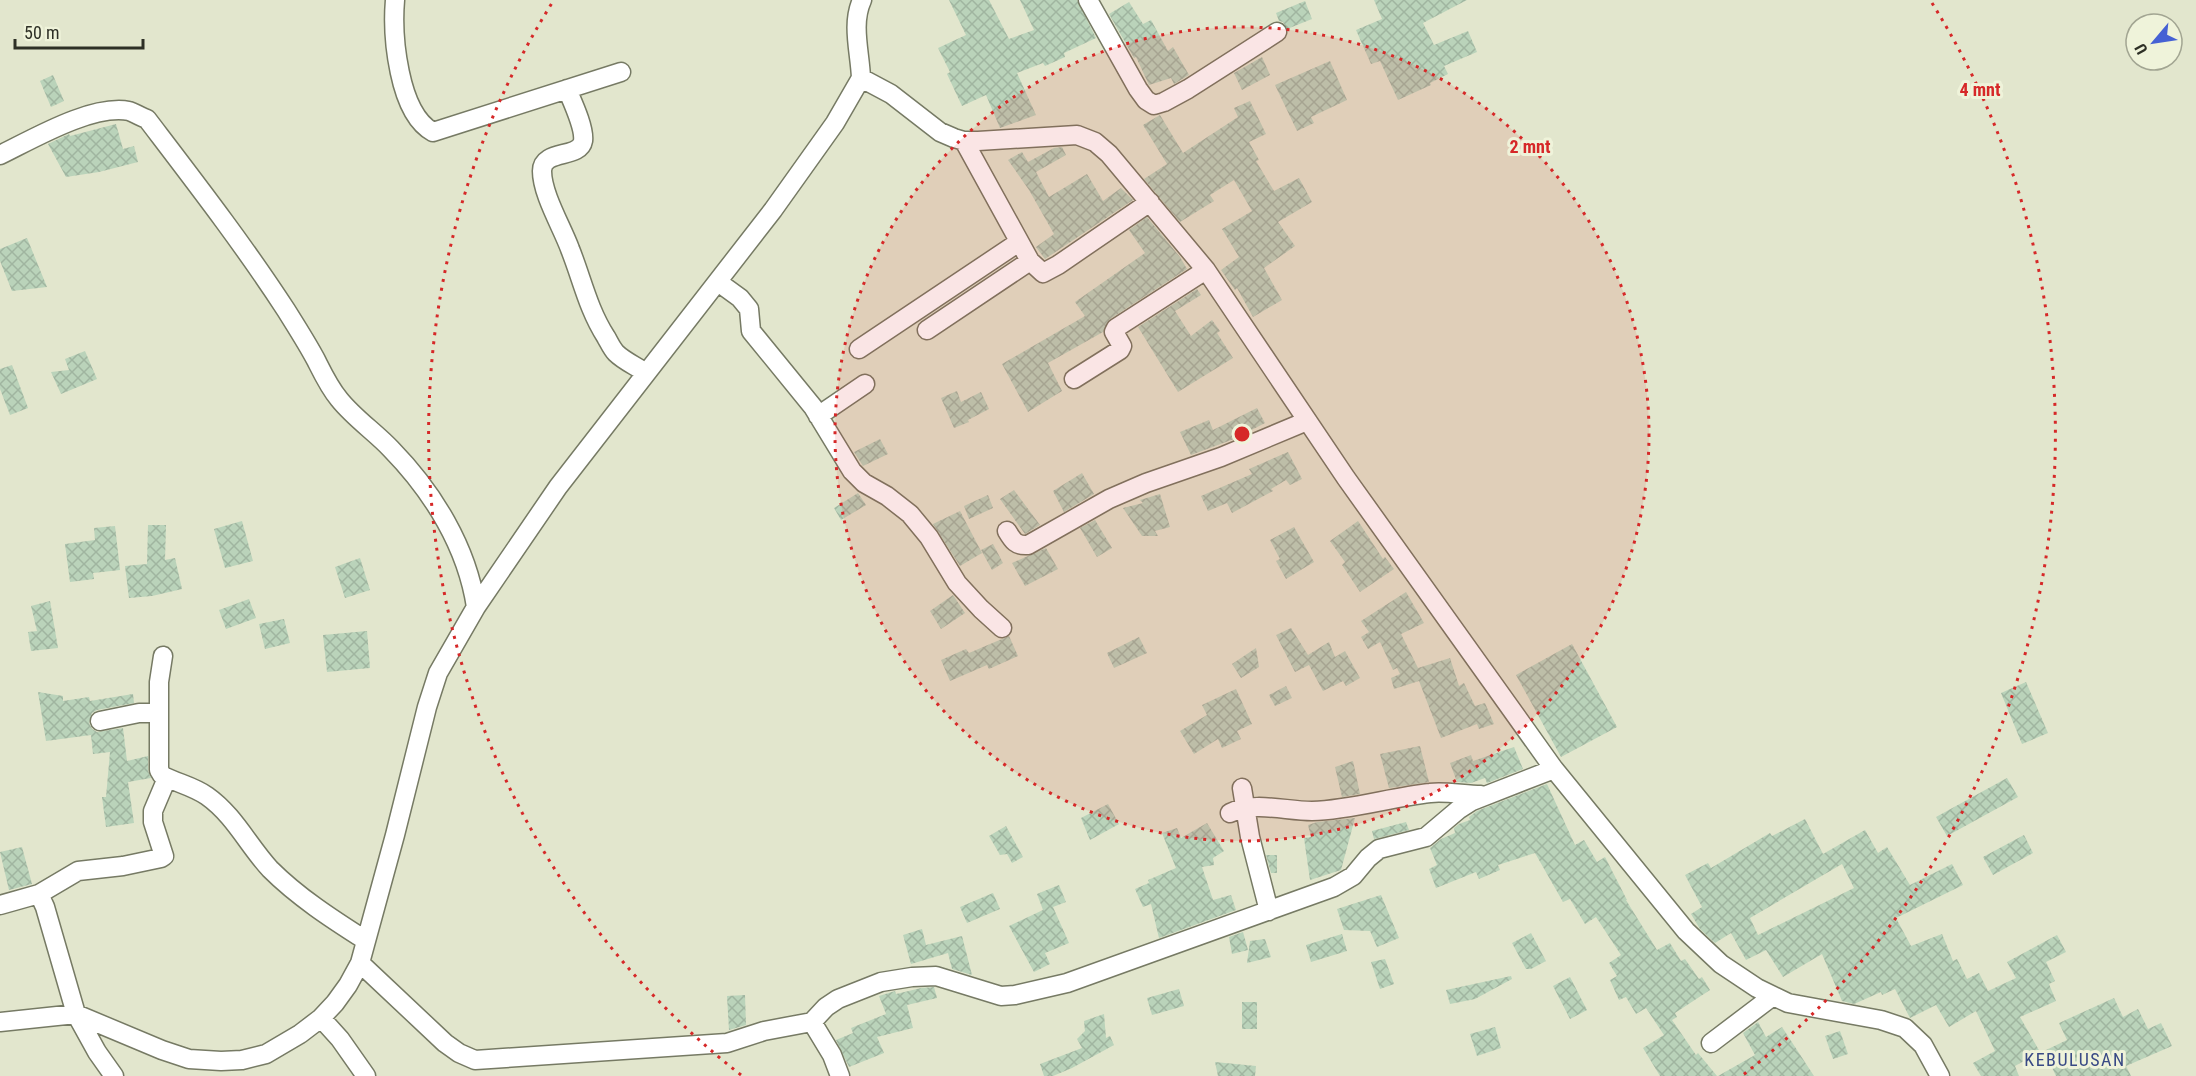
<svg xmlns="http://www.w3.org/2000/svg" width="2196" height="1076" font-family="'Roboto Condensed',sans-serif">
  <defs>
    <pattern id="building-cross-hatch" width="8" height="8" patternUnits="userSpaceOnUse" patternTransform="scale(1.5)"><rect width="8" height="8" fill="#bad3ba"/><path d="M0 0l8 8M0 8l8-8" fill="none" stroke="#a0b5a0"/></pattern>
  </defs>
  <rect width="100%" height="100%" fill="#e2e6cd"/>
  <path fill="url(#building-cross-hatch)" fill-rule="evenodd" d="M949,0H989L1009,39L1034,30L1020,0H1077L1096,38L1064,53L1065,57L1045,66L1043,63L1017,73L1036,115L1000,128L986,95L962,106L947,74L950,72L938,48L966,35Z
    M1374,0H1467L1423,23L1434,45L1468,31L1477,52L1444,66L1448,74L1430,83L1431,85L1398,100L1380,61L1371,64L1356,30L1382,19Z
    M1305,1L1312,19L1287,29L1283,22L1279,21L1276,13Z
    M1129,2L1143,24L1151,20L1168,51L1173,47L1189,75L1174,84L1171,78L1149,85L1136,57L1134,58L1109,14Z
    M1262,57L1270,75L1242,90L1234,73Z
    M1330,61L1347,100L1311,117L1314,123L1297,131L1275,85Z
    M53,75L64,101L51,107L40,81Z
    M1250,101L1266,134L1249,142L1259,160L1256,161L1274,191L1299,178L1312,202L1278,222L1295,246L1264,268L1282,300L1253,317L1237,288L1235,290L1221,270L1239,257L1222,229L1252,211L1234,180L1210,195L1214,201L1180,222L1144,179L1167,164L1143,125L1160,115L1183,153L1238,117L1234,108Z
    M116,124L123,149L134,146L138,162L99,172L66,177L48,144L69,134L70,136Z
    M1062,147L1066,155L1036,172L1049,197L1087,174L1103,201L1121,188L1133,200L1045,259L1036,247L1054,234L1029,190L1008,160L1022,152L1028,162L1054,148Z
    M1147,217L1180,257L1187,269L1110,319L1103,332L1048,363L1062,391L1028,412L1002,364L1085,316L1075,302L1145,253L1129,230Z
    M27,238L47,287L12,291L0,261V249Z
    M1197,289L1201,295L1175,311L1191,336L1212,320L1220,331L1217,333L1233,358L1178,392L1138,327Z
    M85,351L97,379L61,394L51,372L69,370L65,359Z
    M12,365L28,408L10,415L0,389V369Z
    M957,391L961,402L981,392L989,409L968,420L969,422L954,428L941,398Z
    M1257,408L1265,423L1234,439L1191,455L1180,432L1209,420L1213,430Z
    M880,439L888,454L863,466L854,452Z
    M1288,452L1302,479L1290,485L1286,480L1271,489L1273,491L1232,513L1227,503L1208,511L1201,496L1252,474L1249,469Z
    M1082,473L1094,494L1064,512L1053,491Z
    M1014,490L1040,525L1025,534L1000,499Z
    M858,493L866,505L841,520L834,508Z
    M1160,494L1170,527L1155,531L1158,536H1142L1123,508L1143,503L1140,500Z
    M988,495L993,508L969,519L964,506Z
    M960,511L982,553L960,566L933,524Z
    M1095,520L1112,548L1097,557L1080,528Z
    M242,521L253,561L225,568L214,529Z
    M1358,521L1383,559L1385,557L1394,569L1360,592L1342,565L1345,562L1330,541Z
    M148,525H166L165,560L175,558L182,589L152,596L129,598L125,566L147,564Z
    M115,526L120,570L93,573L94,579L70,582L65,544L95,540L94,528Z
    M1294,527L1314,562L1286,579L1276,561L1280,559L1270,540Z
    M993,544L1003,563L992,570L981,550Z
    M1046,548L1058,569L1025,586L1012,563Z
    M360,558L370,590L345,598L335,567Z
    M1406,592L1424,623L1401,634L1418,668L1450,658L1459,686L1464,683L1475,706L1485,703L1494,724L1479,729L1477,724L1441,738L1419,681L1394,689L1391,678L1400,674L1397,668L1393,670L1380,642L1368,649L1361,637L1369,632L1361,621Z
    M953,595L965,613L941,629L930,611Z
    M249,599L256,618L226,629L219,610Z
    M50,601L58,648L31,651L28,632L37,631L31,606Z
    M284,619L290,643L265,649L259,624Z
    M1291,628L1308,655L1329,642L1335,657L1345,651L1360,678L1346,686L1343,681L1323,691L1309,665L1295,672L1276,635Z
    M367,631L370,668L327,672L323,635Z
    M1009,636L1018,656L989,669L987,665L950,681L941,660L966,649L969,653Z
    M1139,637L1147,653L1114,668L1107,653Z
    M1572,644L1617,727L1561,757L1516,675Z
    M1256,648L1259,667L1241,678L1232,664Z
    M2026,682L2048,733L2022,744L2001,693Z
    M1286,686L1292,698L1275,706L1269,695Z
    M1236,689L1252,724L1237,731L1241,739L1222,748L1218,739L1194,754L1180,731L1207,715L1202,705Z
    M38,692L63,696V701L89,697L90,701L133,694L134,703L97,710L92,713L89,723L92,729L97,732L123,728L127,761L148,756V771L151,778L128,782L134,823L106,827L102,797H106L110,752L93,754L91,735L46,741Z
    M1420,746L1429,782L1389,788L1380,754Z
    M1514,747L1523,769L1487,783L1485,778L1471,783L1457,782L1450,763L1471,755L1473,761Z
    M1353,761L1360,794L1342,797L1335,767Z
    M2007,778L2018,797L1947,836L1936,817Z
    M1547,784L1575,845L1584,840L1597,862L1605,857L1627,900H1626L1657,950L1670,943L1681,961L1685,959L1699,979L1702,977L1710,990L1675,1013L1677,1017L1672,1020L1696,1055L1698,1053L1717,1076H1660L1643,1048L1664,1035L1646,1008L1636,1014L1626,997L1619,1000L1610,980L1617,976L1609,963L1621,955L1596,917L1585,924L1570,899L1563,902L1535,853L1498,865L1500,870L1479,879L1476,872L1436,888L1429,869L1437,865L1430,848L1441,839L1455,833L1454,828L1459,824L1470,820L1469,817L1477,811Z
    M1108,804L1119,824L1090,840L1081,818Z
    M1355,818L1341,870L1310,880L1304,838L1311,837L1308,825L1317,822Z
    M1805,819L1823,854L1865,830L1878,853L1887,847L1910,885L1952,864L1963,885L1896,918L1911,946L1942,934L1953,961L1957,959L1967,979L1979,973L1988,991L2016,978L2007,962L2057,935L2066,952L2046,962L2055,981L2049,984L2056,1001L2020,1017L2040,1052L2015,1066L2019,1076H1981L1973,1063L1995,1051L1976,1011L1949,1027L1936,1005L1910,1018L1895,989L1882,995L1881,992L1854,1004L1842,1001L1822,954L1783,977L1766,950L1746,960L1731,933L1715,943L1700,929L1691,914L1702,907L1685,875L1708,863L1711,868L1770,833L1772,836ZM1842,864L1854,888L1758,935L1750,918Z
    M1406,822L1409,830L1374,839L1372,831Z
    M1207,823L1224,851L1213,858L1214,865L1202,867L1213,900L1231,895L1236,910L1159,938L1151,904L1143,907L1135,889L1149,883L1148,880L1176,868L1162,833L1177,828L1181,838Z
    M1006,826L1023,857L1012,863L1007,854L1000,855L989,836Z
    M2024,835L2033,853L1993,875L1983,857Z
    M22,847L32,884L9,890L0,852Z
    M1266,855H1277V873H1271Z
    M1059,885L1066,902L1053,907L1069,943L1045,953L1050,964L1034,972L1009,926L1043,910L1037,894Z
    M993,893L1000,909L967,923L960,907Z
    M1381,895L1399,938L1377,947L1370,931L1344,930L1337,909Z
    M922,929L926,945L962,936L972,975L952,969L948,953L911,964L903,935Z
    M1243,932L1248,950L1232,954L1229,937Z
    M1531,933L1546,961L1531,969H1526L1512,943Z
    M1342,934L1347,951L1311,962L1306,945Z
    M1265,939L1271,957L1247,963L1250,941Z
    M1385,959L1394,984L1380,989L1371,962Z
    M1511,976L1512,979L1475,999L1450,1004L1446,990Z
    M1570,977L1587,1010L1570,1019L1553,986Z
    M934,987L937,998L907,1005L913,1028L877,1037L884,1053L849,1067L836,1040L853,1033L851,1028L886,1014L879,996L895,991L896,994L921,988Z
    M1179,989L1184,1006L1152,1015L1147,998Z
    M745,995L746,1025L729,1030L727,996Z
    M2114,998L2123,1017L2138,1009L2148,1029L2161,1023L2172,1046L2126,1066L2131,1076H2056L2044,1051L2067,1040L2059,1023Z
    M1242,1002H1257V1029H1242Z
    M1104,1014L1106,1038L1110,1036L1114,1045L1072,1068L1053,1076H1044L1040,1064L1082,1048L1077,1039L1085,1031L1084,1021Z
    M1758,1022L1766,1037L1782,1027L1814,1076H1718L1755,1055L1743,1033Z
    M1495,1027L1501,1048L1477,1056L1470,1034Z
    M1840,1031L1848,1054L1833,1059L1825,1036Z
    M1215,1062L1256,1066L1255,1076H1218Z"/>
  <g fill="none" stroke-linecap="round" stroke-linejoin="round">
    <g stroke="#767a64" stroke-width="21">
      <path id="minor" d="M395,0C392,35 398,113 433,132L621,72
        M862,0C851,24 860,52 861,78L891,94L940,132L954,138L964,141H978L1077,135L1095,142L1109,154L1206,270L1346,478L1554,769L1686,931L1721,964L1757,988L1788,1003L1881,1020L1905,1028L1923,1045L1940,1076
        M1088,0L1138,89L1146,100L1154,105L1164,102L1188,89L1277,32
        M567,89C572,101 585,128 583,141C580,159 542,149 542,171C542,194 562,227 570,249C582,279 588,309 606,337C609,342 612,349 616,353C624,361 636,366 646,373
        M964,141L1030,261L1043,273L1058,265L1150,202
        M0,155C33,139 92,104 129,111C135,113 141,117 147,119C195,182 243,244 286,310C296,326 307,343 316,360C323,374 329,387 339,399C354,418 375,432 391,449C433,492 467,547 476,607
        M718,282L740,298L749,309L751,331L813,407L852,471L864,483L887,496L910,514L929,537L957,583L981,609L1002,628
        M927,330L1030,261
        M859,349L1019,242
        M1074,379L1120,350L1122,346L1114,332L1116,328L1206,270
        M818,416L865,384
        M1007,531C1013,541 1016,546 1028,545L1109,499L1146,483L1221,457L1307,421
        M159,713V682L163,656
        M100,721L139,713H159V770L162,775C176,783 193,786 207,796C234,815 248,845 270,869C298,897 332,919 365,940
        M1242,788L1250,837L1269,911
        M1230,813C1255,801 1285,811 1312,811C1352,810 1391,797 1430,793C1445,791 1465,795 1481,795
        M39,894L45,907L76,1014L97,1052L114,1076
        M0,905L39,894L78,871L123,866L161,858L164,856L153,822V811L167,778
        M360,963L445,1043L459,1053L475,1060L727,1043L764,1031L812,1022L832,1055L840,1076
        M321,1018L340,1039L366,1076
        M0,1022L76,1014L162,1050L189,1059L221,1061L242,1060L266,1054L300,1034L321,1018L335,1003L348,985L360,963L395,835L427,707L438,673L476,607L558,487L773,210L835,123L861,78
        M812,1022L826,1007L838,999L881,982L912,977L936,976L1001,996L1015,995L1067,983L1334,887L1353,876L1368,858L1379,849L1426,837L1458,810L1472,801L1554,769
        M1711,1043L1773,996"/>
    </g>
    <use href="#minor" stroke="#fff" stroke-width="18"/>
  </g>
  <circle cx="1242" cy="434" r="407" fill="#d62828" fill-opacity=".12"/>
  <g fill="none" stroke="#d62828" stroke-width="3" stroke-dasharray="3 6">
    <circle cx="1242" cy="434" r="407"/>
    <path d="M741 1075A814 814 0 0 1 552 3M1932 3A814 814 0 0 1 1743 1075"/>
  </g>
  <g text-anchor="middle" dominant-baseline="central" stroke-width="6" stroke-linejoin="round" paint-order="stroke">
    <g font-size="18" letter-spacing="1.5" fill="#394a85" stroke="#eff3da">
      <text x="2075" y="1059">KEBULUSAN</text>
    </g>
  </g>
  <circle cx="1242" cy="434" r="9" fill="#d62828" stroke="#eff3da" stroke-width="3"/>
  <g font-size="18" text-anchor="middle" font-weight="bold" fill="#d62828" stroke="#eff3da" stroke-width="6" stroke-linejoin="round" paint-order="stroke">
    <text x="1980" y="96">4 mnt</text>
    <text x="1530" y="153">2 mnt</text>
  </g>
  <g transform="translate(2154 42) rotate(241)"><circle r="28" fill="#eff3da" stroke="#a2a592" stroke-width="1.5"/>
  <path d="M0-4.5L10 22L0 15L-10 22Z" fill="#4561d4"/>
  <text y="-9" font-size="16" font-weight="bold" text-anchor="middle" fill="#2e3026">U</text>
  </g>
  <path d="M15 39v9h128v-9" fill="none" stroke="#2e3026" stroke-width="3"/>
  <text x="24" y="39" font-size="18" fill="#2e3026" stroke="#eff3da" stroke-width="4.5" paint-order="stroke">50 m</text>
</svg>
